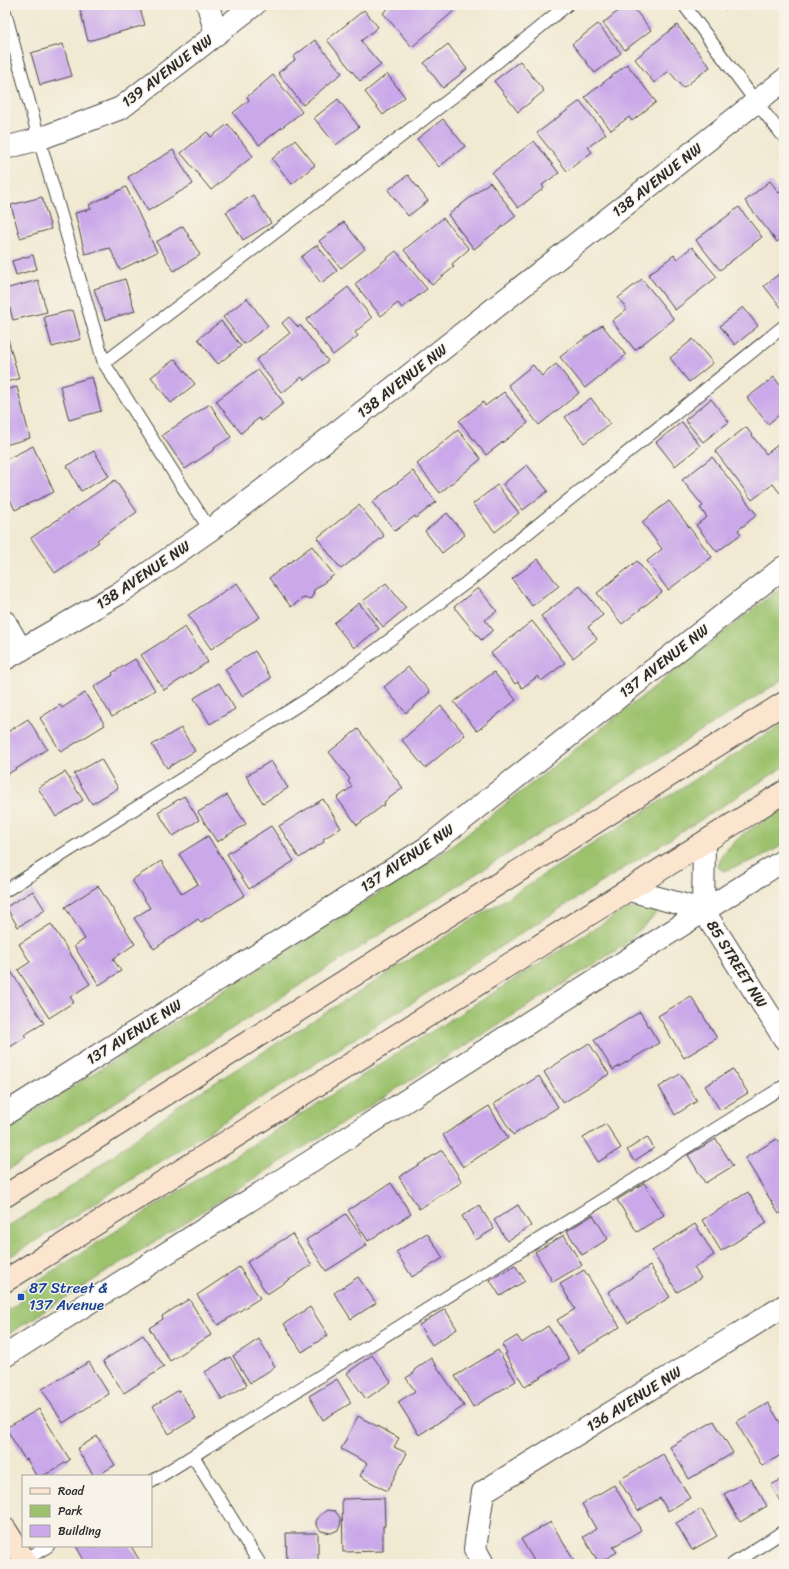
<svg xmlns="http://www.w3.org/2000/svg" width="789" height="1569" font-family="Sriracha,sans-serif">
  <rect width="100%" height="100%" fill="#f7f3e8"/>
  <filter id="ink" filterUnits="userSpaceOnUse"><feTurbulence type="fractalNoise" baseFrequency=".025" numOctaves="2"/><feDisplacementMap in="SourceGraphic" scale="8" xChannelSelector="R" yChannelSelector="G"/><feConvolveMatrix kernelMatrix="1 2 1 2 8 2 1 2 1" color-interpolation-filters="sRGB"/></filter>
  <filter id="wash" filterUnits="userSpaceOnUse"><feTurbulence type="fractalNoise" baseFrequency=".012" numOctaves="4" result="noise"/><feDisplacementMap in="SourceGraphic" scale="16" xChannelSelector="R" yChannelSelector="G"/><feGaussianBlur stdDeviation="0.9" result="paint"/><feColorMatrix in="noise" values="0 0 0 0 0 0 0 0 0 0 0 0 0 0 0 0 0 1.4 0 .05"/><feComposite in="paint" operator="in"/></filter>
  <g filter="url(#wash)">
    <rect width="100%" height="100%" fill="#f1e9d2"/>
    <path fill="#9cc26d" stroke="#64764c" d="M784,585V679L5,1172V1129L447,850Z
      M784,723V767L5,1260V1228L65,1191L178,1106Z
      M784,808V844L762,857L724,871L719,868L718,866L722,854L743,834Z
      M652,905L657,913L623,946L5,1336V1312L22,1301L18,1293L624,910Z"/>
    <g id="blocks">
      <path fill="#caa8e9" d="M84,5H139L145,25L88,41L79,6Z
        M392,5H450L455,10L412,47L383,13Z
        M626,5H631L651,30L625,50L603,23Z
        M722,5H734L725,10Z
        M364,10L378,27L361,41L381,65L360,81L327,40Z
        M598,24L621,53L595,73L572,44Z
        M677,25L710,67L683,88L669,71L654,83L635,59Z
        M315,40L342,73L303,105L278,73L295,60L293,57Z
        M63,44L72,76L40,85L31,53Z
        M448,44L467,69L443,88L424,63Z
        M520,61L544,91L518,112L494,81Z
        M627,64L656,102L632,121L629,117L611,130L585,97Z
        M387,74L405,97L383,115L365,92Z
        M273,75L302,112L259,145L233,113L249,100L247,97Z
        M338,99L359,127L336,145L314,118Z
        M580,101L606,134L588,147L592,152L567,171L537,133Z
        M443,119L465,146L439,167L417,139Z
        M228,124L253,156L211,190L181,153L207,132L211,137Z
        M295,140L315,165L292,184L272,159Z
        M534,141L559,173L542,185L544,188L518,208L492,173Z
        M173,150L193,184L148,211L128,177Z
        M408,175L428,201L408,216L388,190Z
        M770,181L779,193L784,190V236L777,242L745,201Z
        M490,182L516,216L474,249L448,215Z
        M126,187L157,252L120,270L110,248L85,254L75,213L91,209L89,205Z
        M253,195L271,223L243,240L226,212Z
        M42,197L51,229L20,238L11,205Z
        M739,207L762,237L720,270L696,240Z
        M443,218L469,249L452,264L454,267L432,285L404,250Z
        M344,222L365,249L341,268L319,241Z
        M183,226L200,255L174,271L156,242Z
        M317,245L337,271L321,283L301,257Z
        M692,247L717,277L675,310L648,275L674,255L677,259Z
        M396,251L427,289L402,308L398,303L381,316L355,284Z
        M33,255L37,269L16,275L12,261Z
        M784,270V311L764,286Z
        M125,279L135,311L105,320L94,289Z
        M642,279L674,319L635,350L612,321L627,309L618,298Z
        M38,280L47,312L13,320L5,289Z
        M348,287L372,318L355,332L358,336L333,355L306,320Z
        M247,298L268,326L244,344L223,317Z
        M743,307L758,326L735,345L720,326Z
        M73,310L81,339L52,347L44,317Z
        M289,317L298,327L300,325L328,361L304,380L302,377L282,393L256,360L290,333L282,323Z
        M221,321L241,346L218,364L198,339Z
        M602,325L626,355L585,388L560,357Z
        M5,328L19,379L5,382Z
        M693,339L713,363L689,382L670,358Z
        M175,359L195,384L171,403L151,377Z
        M556,364L579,393L539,425L508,385L533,365L542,376Z
        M258,370L284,403L261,421L259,418L241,433L216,401Z
        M92,377L101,411L69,420L60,386Z
        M774,377L784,391V411L768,424L747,398Z
        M17,387L30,438L5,445V390Z
        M504,392L528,423L486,455L459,421L483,402L485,406Z
        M591,398L610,424L584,443L565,417Z
        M711,399L729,422L703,442L685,420Z
        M210,404L231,437L214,448L215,449L185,469L162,435Z
        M682,422L700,446L675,466L656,442Z
        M746,427L766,454L779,444L784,451V490L780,493L773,484L752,500L715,451Z
        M458,430L481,459L440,493L417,464Z
        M784,430V441L779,434Z
        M33,446L54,492L15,510L5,489V460Z
        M94,451L109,476L81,491L67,466Z
        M712,457L757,515L738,530L741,534L717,552L696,525L707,517L700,508L703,506L682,480Z
        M527,465L548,491L523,510L503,484Z
        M413,471L436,502L416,518L415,516L395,531L372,502Z
        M115,480L137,512L97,540L99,542L55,573L31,538Z
        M497,485L519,513L495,532L473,504Z
        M669,501L712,557L668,590L647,561L662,549L642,522Z
        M359,505L384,536L341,569L317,538Z
        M447,513L465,535L442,553L425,531Z
        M312,546L334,575L314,590L313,595L311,598L308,599L303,598L291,607L269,578Z
        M538,559L559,586L532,606L512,579Z
        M637,561L662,592L622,624L597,593Z
        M237,583L260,617L211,649L188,615Z
        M386,583L406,608L383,627L363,601Z
        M580,586L603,615L588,627L597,639L573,658L541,616Z
        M478,588L497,611L485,620L493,630L481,640L454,607Z
        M359,603L379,629L354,648L334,623Z
        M532,621L565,663L541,681L538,676L522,688L518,682L515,684L491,653Z
        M185,627L208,662L164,690L141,655Z
        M255,651L271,678L242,696L225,669Z
        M135,659L155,690L112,717L94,687L113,675L112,673Z
        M408,667L430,692L406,713L384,687Z
        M494,672L516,700L477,731L454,702Z
        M219,683L235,709L210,724L194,698Z
        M85,693L105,725L61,752L40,718L60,705L62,708Z
        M441,706L465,735L425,768L402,740Z
        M28,719L47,749L5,776V736L7,735L6,733Z
        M181,728L195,751L167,768L152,745Z
        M358,729L403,788L384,802L385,804L357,825L337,798L352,787L348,781L350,779L329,752Z
        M101,759L118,788L92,804L74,774Z
        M271,761L288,788L263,803L246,776Z
        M65,772L83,800L56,817L38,788Z
        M227,795L246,824L217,842L198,812Z
        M184,796L199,820L173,836L158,812Z
        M323,799L341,828L323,839L324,842L299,858L279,826Z
        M271,826L294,861L249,889L227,854Z
        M208,836L245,895L201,922L198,919L154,949L134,918L150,908L132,880L161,861L182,894L198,884L179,854Z
        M98,886L135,944L113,959L121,971L99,985L74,946L85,939L65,907Z
        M33,891L45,910L18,927L6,907Z
        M51,924L90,984L70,997L74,1002L49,1018L18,970L30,962L19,944Z
        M5,962L44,1023L24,1035L26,1037L5,1050Z
        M691,996L717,1038L684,1058L658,1016Z
        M640,1012L659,1043L613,1070L594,1040Z
        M589,1043L609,1074L563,1103L544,1072Z
        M733,1069L748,1093L720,1110L705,1086Z
        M680,1074L697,1101L675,1115L659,1087Z
        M539,1076L558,1107L513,1135L494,1104Z
        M489,1106L508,1138L463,1167L443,1135Z
        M606,1124L621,1148L598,1162L583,1138Z
        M647,1137L654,1148L634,1161L627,1150Z
        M716,1139L733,1166L705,1183L688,1155Z
        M777,1139L784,1151V1211L779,1214L745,1158Z
        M442,1150L462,1182L419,1209L399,1177Z
        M391,1183L411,1214L368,1241L348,1210Z
        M644,1183L664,1215L637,1232L617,1200Z
        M748,1192L767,1223L721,1251L702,1220Z
        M479,1205L494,1229L476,1240L462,1216Z
        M518,1205L531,1226L507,1241L494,1220Z
        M346,1214L367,1245L326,1271L306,1240Z
        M593,1215L608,1239L582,1255L567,1231Z
        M695,1224L714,1255L694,1268L701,1278L677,1292L652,1251Z
        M427,1233L443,1258L412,1277L396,1252Z
        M292,1234L312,1265L267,1294L247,1262Z
        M564,1235L582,1265L553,1282L535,1252Z
        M515,1265L525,1281L500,1296L490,1280Z
        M650,1266L670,1297L628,1323L608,1292Z
        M239,1267L260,1298L218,1325L197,1295Z
        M584,1270L620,1327L578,1353L557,1320L575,1309L560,1284Z
        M358,1277L376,1303L351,1319L334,1293Z
        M189,1299L211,1335L170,1361L149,1328L163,1319L162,1316Z
        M310,1307L328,1335L302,1352L284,1324Z
        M445,1309L457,1329L432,1345L419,1325Z
        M548,1326L569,1359L525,1387L505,1354L507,1353L502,1345L517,1336L522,1343Z
        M143,1335L164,1367L124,1393L103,1361Z
        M259,1339L275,1367L250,1383L233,1356Z
        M498,1350L516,1381L473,1407L455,1376Z
        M372,1355L391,1382L366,1399L347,1373Z
        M230,1357L247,1385L222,1400L205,1372Z
        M431,1358L464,1406L419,1435L398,1402L415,1391L406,1378L415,1372L414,1370Z
        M89,1362L109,1394L63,1423L42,1389Z
        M337,1379L351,1403L323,1420L309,1396Z
        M179,1390L196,1418L169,1434L153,1406Z
        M768,1403L784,1429V1453L762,1466L736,1422Z
        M39,1409L70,1460L43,1476H36L27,1459L25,1460L6,1428Z
        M358,1416L399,1438L394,1447L407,1453L387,1491L360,1476L367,1463L341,1449Z
        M714,1421L733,1453L689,1479L670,1447Z
        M97,1436L115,1465L97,1476H94L77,1449Z
        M663,1454L690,1498L668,1511L660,1498L638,1511L619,1480Z
        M784,1478V1508L771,1485Z
        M751,1479L767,1506L740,1522L724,1494Z
        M614,1485L641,1530L613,1547L617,1552L599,1563L583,1537L596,1529L582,1504Z
        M384,1498L385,1526H383V1551L343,1552L342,1499Z
        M701,1509L717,1536L692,1550L676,1523Z
        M327,1510L335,1511L341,1519L340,1526L338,1530L331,1533L321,1531L316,1525V1521L320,1515Z
        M551,1522L576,1564H536L521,1539Z
        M286,1533H318V1562L287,1563Z
        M76,1546H131L141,1563L139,1564H86Z
        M386,1560L388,1563L392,1560L394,1564H379Z"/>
    </g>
  </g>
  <g filter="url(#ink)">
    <use href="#blocks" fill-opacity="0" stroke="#494844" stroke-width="1"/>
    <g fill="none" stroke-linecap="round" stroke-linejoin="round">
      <g stroke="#494844" stroke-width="14">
        <path id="lane" d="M684,5L756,102L784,137
          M5,12L39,139L104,363
          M210,530L104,363L475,80L567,5
          M5,891L325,688L466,583L784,326
          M193,1456L260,1564
          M151,1482L784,1086
          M20,1563L48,1546
          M733,1564L784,1531"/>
      </g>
      <g stroke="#494844" stroke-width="24">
        <path id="street" d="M208,5L216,34
          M5,148L39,139L121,108L254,5
          M5,622L21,650
          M5,659L118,594L210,530L289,470L784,80
          M704,843L703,910L784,1038
          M629,890L703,910
          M5,1114L428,847L784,567
          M5,1356L784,860
          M483,1564L475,1549L483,1492L784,1306"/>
      </g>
      <g stroke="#494844" stroke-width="24">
        <path id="secondary" d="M5,1196L784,703
          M5,1281L784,792
          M5,1529L27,1564"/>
      </g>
      <use href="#lane" stroke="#fff" stroke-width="12"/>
      <use href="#street" stroke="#fff" stroke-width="22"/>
      <use href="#secondary" stroke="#fbe5cf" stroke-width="22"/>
    </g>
  </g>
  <rect fill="#1a4fb4" stroke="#f7f3e8" stroke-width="1.5" x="17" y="1293" width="8" height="8" rx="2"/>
  <g text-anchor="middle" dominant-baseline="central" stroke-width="3" stroke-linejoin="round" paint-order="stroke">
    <g font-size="15" fill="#2b2b2b" stroke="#f7f3e8">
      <text transform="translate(167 71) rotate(-37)">139 AVENUE NW</text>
      <text transform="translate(657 180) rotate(-38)">138 AVENUE NW</text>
      <text transform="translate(402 381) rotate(-38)">138 AVENUE NW</text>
      <text transform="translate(143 575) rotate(-34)">138 AVENUE NW</text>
      <text transform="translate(664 661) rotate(-38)">137 AVENUE NW</text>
      <text transform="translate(407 858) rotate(-34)">137 AVENUE NW</text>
      <text transform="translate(737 964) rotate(58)">85 STREET NW</text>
      <text transform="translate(134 1032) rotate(-32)">137 AVENUE NW</text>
      <text transform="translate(634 1399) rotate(-32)">136 AVENUE NW</text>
    </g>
    <g font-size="15" fill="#164399" stroke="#f7f3e8" text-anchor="start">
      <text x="29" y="1288">87 Street &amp;<tspan x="29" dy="17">137 Avenue</tspan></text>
    </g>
  </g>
  <rect width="789" height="1569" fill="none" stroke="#f7f3e8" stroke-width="20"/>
  <rect x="22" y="1475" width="130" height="72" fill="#f7f3e8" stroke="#a5a39c"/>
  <rect x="30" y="1488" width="20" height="6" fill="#fbe5cf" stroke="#a5a39c"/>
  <text x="58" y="1495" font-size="12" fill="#2b2b2b">Road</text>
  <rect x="30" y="1505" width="20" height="12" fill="#9cc26d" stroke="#a5a39c"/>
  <text x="58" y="1515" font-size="12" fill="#2b2b2b">Park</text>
  <rect x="30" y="1525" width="20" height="12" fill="#caa8e9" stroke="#a5a39c"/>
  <text x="58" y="1535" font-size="12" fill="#2b2b2b">Building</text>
</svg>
